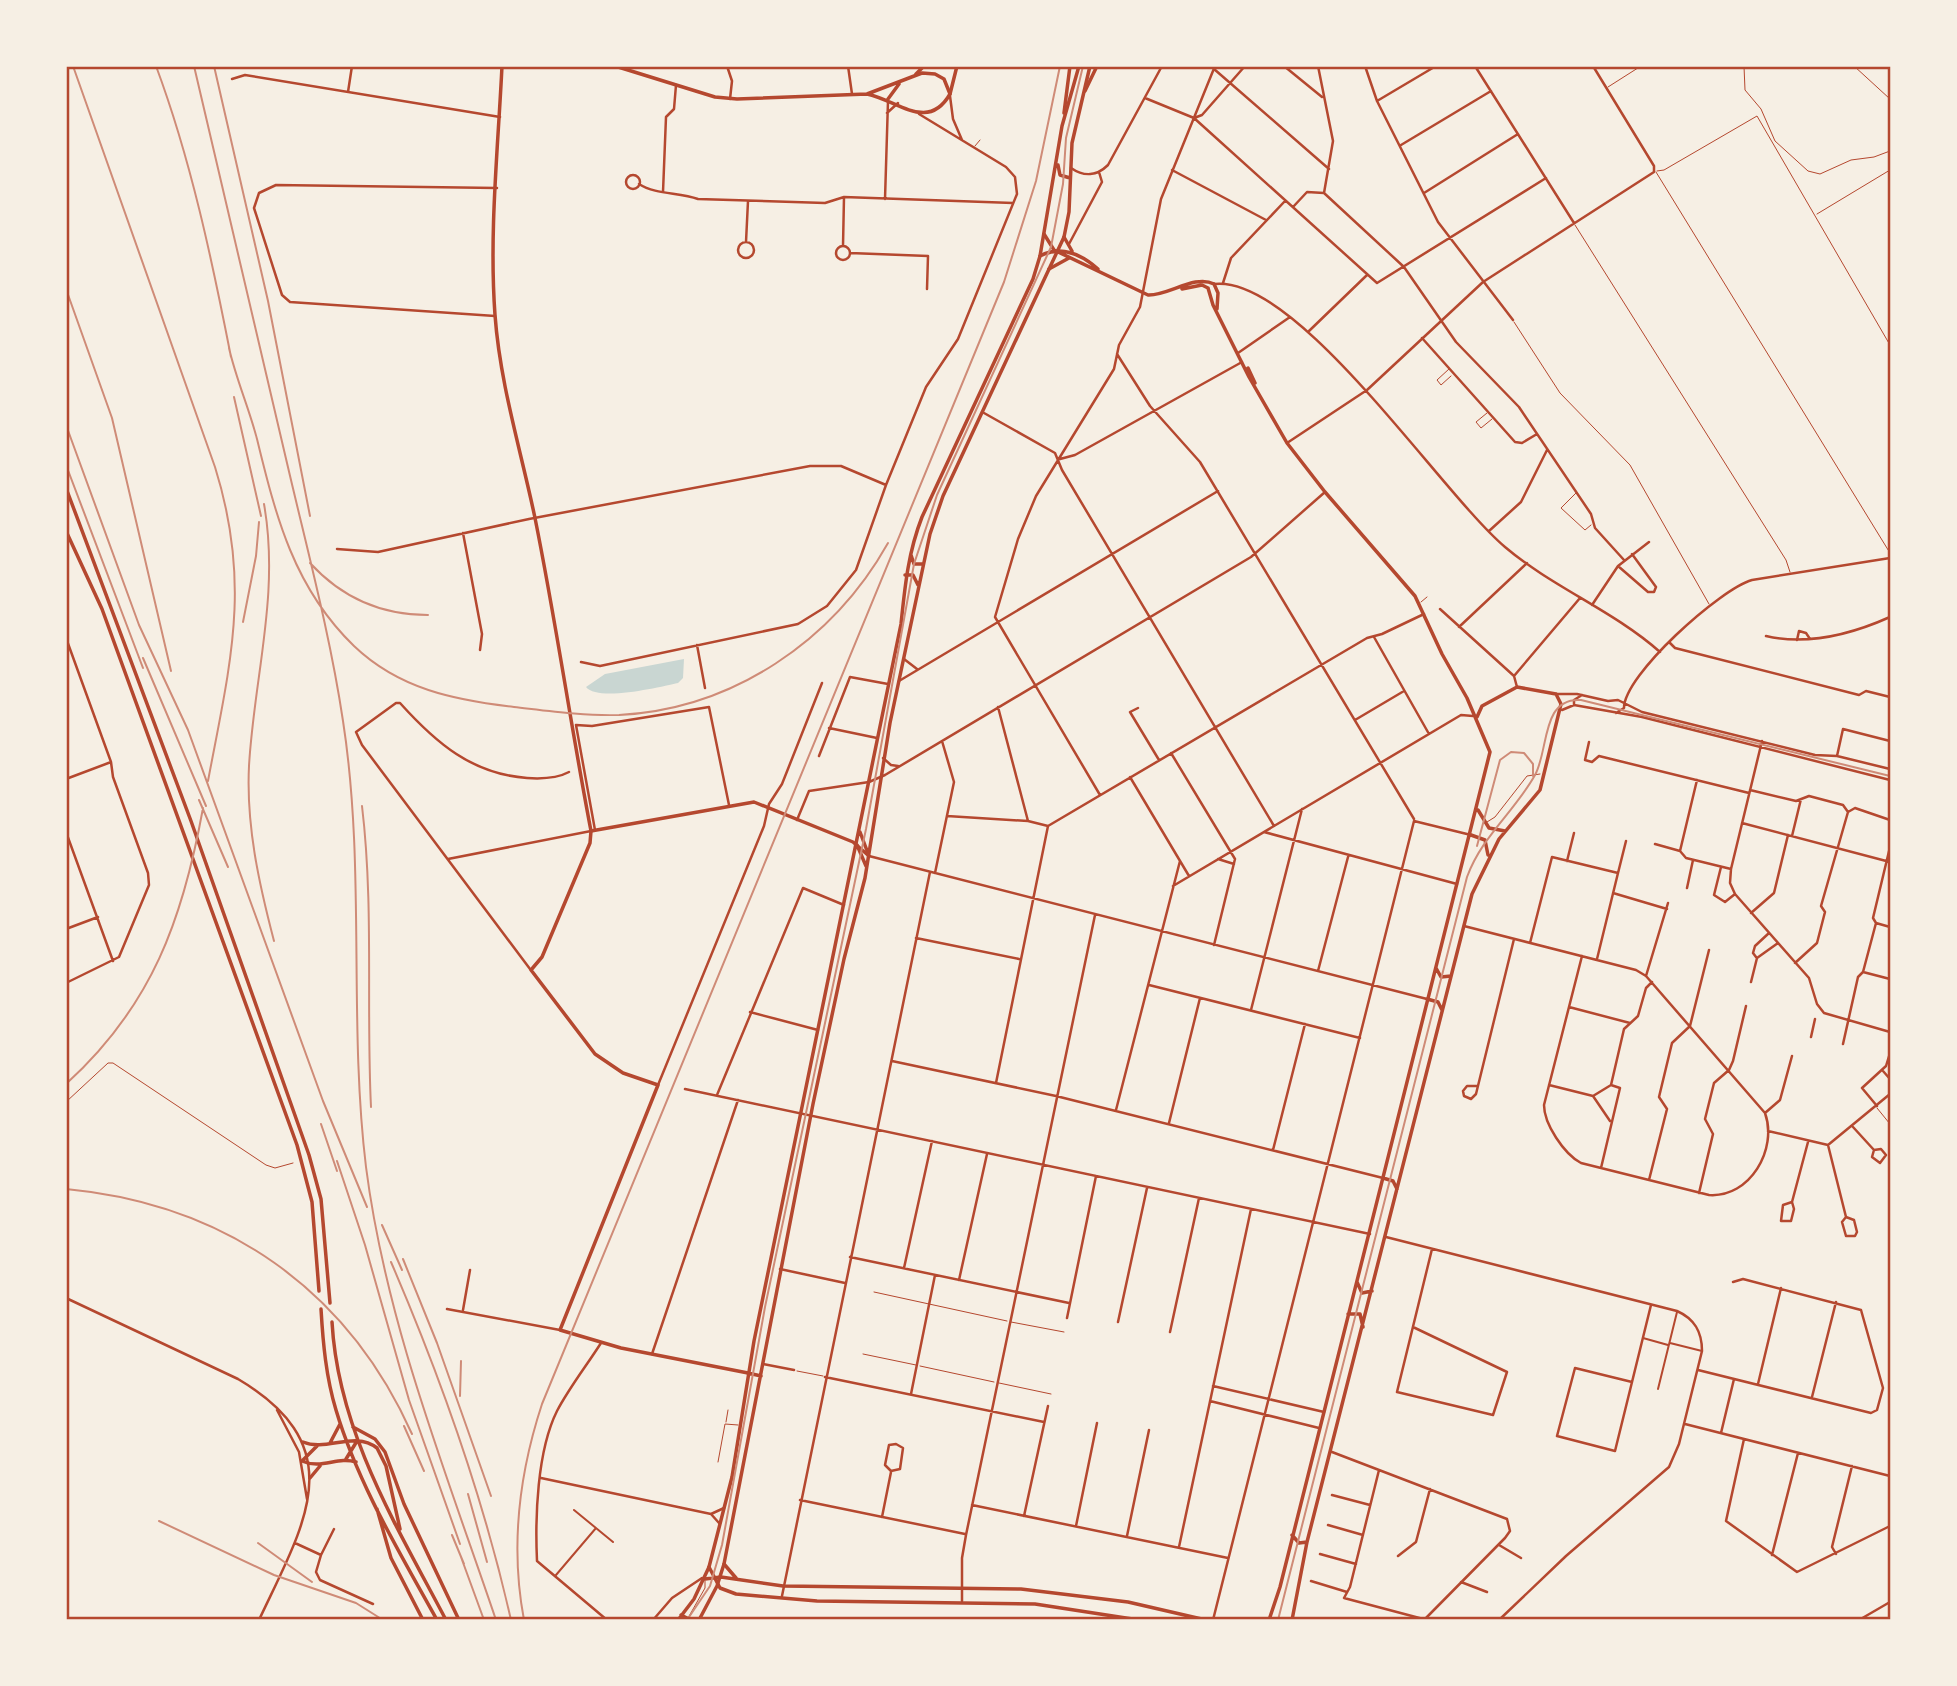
<svg xmlns="http://www.w3.org/2000/svg" width="1957" height="1686" font-family="Commissioner,sans-serif">
  <rect width="100%" height="100%" fill="#f6efe4"/>
  <path fill="#c9d6d2" d="M684,659L683,678L678,683C660,687 598,702 586,687L605,674Z"/>
  <g fill="none" stroke-linecap="round" stroke-linejoin="round">
    <path stroke="#b5482f" stroke-width="1" d="M1744,66L1745,90L1761,109L1775,141L1808,171L1820,174L1851,160L1874,157L1890,151
      M1854,66L1890,99
      M1608,87L1641,66
      M975,146L980,140
      M1657,171L1664,170L1757,116L1890,345
      M1656,172L1890,553
      M1817,214L1890,170
      M1575,225L1786,560L1790,572
      M1514,322L1560,393L1630,465L1709,604
      M1449,369L1437,380L1441,385L1451,376
      M1487,413L1476,422L1481,428L1492,419
      M1576,493L1561,508L1585,530L1591,525
      M1421,602L1427,597
      M1487,822L1495,817L1527,776L1540,774
      M66,1102L108,1063H113L266,1165L275,1168L293,1163
      M1877,1108L1890,1124
      M874,1292L1007,1321
      M1011,1322L1064,1332
      M863,1354L916,1365
      M920,1366L994,1382
      M797,1371L823,1376
      M999,1383L1051,1394
      M726,1422L728,1410
      M718,1462L725,1424L738,1425
      M688,1618L705,1588V1581"/>
    <path stroke="#b5482f" stroke-width="2" d="M1643,1338L1668,1345
      M1670,1343L1702,1351
      M1658,1389L1677,1312
      M574,1510L613,1542
      M556,1575L596,1528"/>
    <path stroke="#b5482f" stroke-width="2.5" d="M727,66L732,81L730,99
      M848,66L852,94
      M1284,66L1322,97
      M1318,66L1333,141L1324,193L1404,267L1456,342L1519,407L1591,514L1595,528L1624,560
      M1365,66L1377,101L1438,222L1513,320
      M1475,66L1574,223
      M1214,69L1329,169
      M232,79L245,75L500,117
      M348,92L352,66
      M950,96L953,119L962,140
      M1145,98L1194,118L1377,283L1546,178
      M1377,101L1436,66
      M887,113L898,103
      M1194,118L1202,115L1245,66
      M1401,145L1491,91
      M1071,168C1084,177 1097,176 1108,165L1162,66
      M1172,170L1266,220
      M626 182a7 7 0 1 1 14 0a7 7 0 1 1-14 0Z
      M639,184C656,195 679,192 698,199L825,203L844,197L1013,203
      M663,192L666,117L674,109L676,85
      M1424,193L1518,134
      M885,199L888,101
      M1293,207L1307,192L1324,193
      M746,242L748,201
      M738 250a8 8 0 1 1 16 0a8 8 0 1 1-16 0Z
      M1069,244L1102,182L1099,172
      M836 253a7 7 0 1 1 14 0a7 7 0 1 1-14 0Z
      M843,246L844,197
      M850,253L928,256L927,289
      M1223,283L1231,258L1285,201
      M1214,284C1297,274 1441,493 1505,547C1552,587 1614,611 1660,652
      M495,316L290,302L282,295L254,208L259,193L276,185L497,188
      M1309,331L1367,275
      M1422,338L1515,442L1522,443L1537,434
      M1238,353L1290,317
      M1117,354L1150,406L1200,462L1414,819
      M984,413L1055,453L1062,470L1274,826
      M1287,443L1367,390L1483,282L1654,172V166L1593,66
      M1060,459L1075,455L1242,362
      M1489,531L1521,502L1547,450
      M463,533L482,634L480,650
      M337,549L378,552L529,519L810,466H841L886,485
      M1618,566L1648,592H1654L1656,587L1632,554
      M1592,605L1618,566L1649,542
      M1440,609L1514,676L1517,687
      M1459,627L1527,563
      M1766,636C1809,646 1852,634 1890,617
      M1374,637L1429,734
      M66,638L111,762L113,777L148,873L149,885L119,957L66,983
      M1797,640L1799,631L1806,633L1810,639
      M1670,643L1675,648L1859,695L1866,691L1890,697
      M697,645L705,688
      M904,659L917,669
      M581,662L600,666L798,624L827,606L856,570L886,485L926,387L958,339L1017,194L1015,177L1006,167L919,114
      M1514,676L1580,598
      M899,681L1218,491
      M1556,694H1577L1608,701L1618,700L1642,712L1815,755L1837,756L1890,769
      M1574,705V700L1582,695
      M998,707L1028,821
      M1138,708L1130,712L1159,760
      M1562,710L1574,705L1642,717L1890,780
      M1616,713L1624,708C1624,675 1720,589 1752,580L1890,558
      M1355,720L1404,691
      M829,728L877,738
      M1762,741L1731,869L1730,883L1735,894L1809,978L1817,1004L1824,1013L1890,1032
      M1589,742L1585,760L1592,762L1599,756L1749,793
      M1171,753L1235,859L1214,945
      M819,756L850,677L888,684
      M1837,756L1843,729L1890,741
      M883,758L891,765L898,766
      M1130,777L1189,876
      M66,779L111,762
      M1750,790L1796,801L1809,796L1843,805L1848,812
      M1100,795L995,617L1018,539L1036,496L1114,369L1119,345L1140,307L1161,199L1215,66
      M1848,812L1855,808L1890,820
      M947,816L1028,821L1048,826L1367,638L1382,634L1424,614
      M797,820L809,791L869,782L885,775L1251,557L1325,492
      M1414,821L1471,835
      M1742,823L1890,862
      M595,830L576,725L592,726L709,707L729,805
      M66,832L113,961
      M1264,832L1457,884
      M1792,836L1801,799
      M1655,844L1680,851L1686,858L1731,869
      M1680,851L1697,780
      M869,856L1427,999
      M448,859L591,831
      M1218,859L1234,864
      M1567,861L1574,833
      M1721,867L1714,895L1725,902L1735,894
      M935,873L954,782L942,741
      M1618,873L1626,841
      M1173,886L1461,715L1473,716
      M1687,888L1693,860
      M1613,893L1667,909
      M1751,913L1774,893L1788,835
      M1876,923L1873,918L1890,847
      M1464,926L1636,970L1646,976L1765,1113C1778,1149 1750,1198 1709,1195L1581,1163C1564,1154 1544,1124 1544,1105L1582,956
      M1890,927L1876,923L1863,972L1890,979
      M66,929L98,917
      M916,938L1019,959
      M1530,943L1552,857L1618,873L1597,959
      M1756,957L1753,953L1755,946L1769,933
      M1795,963L1817,943L1825,912L1821,906L1848,812
      M530,969L362,745L356,732L396,703H400C436,743 472,774 527,778C541,779 556,779 569,772
      M1318,971L1348,857
      M1646,976L1668,903
      M1751,982L1757,958L1778,943
      M1149,985L1360,1038
      M1569,1007L1630,1023
      M1251,1010L1302,809
      M750,1012L818,1030
      M1811,1037L1815,1019
      M1843,1044L1858,977L1863,972
      M892,1061L1056,1096L1383,1178
      M1883,1071L1890,1079
      M996,1083L1048,826
      M658,1085L764,826L769,804L782,784L822,683
      M1549,1085L1593,1096
      M1477,1086H1467L1463,1091L1464,1096L1471,1099L1476,1094L1514,939
      M685,1089L1370,1234
      M717,1095L803,888L844,905
      M1877,1106L1862,1088L1886,1066L1890,1053
      M1116,1110L1180,861
      M1765,1113L1780,1100L1792,1056
      M1610,1121L1593,1096L1611,1085
      M1169,1123L1200,998
      M1853,1127L1874,1150L1881,1149L1886,1155L1880,1163L1872,1157L1874,1150
      M1768,1131L1828,1145L1890,1094
      M1828,1145L1846,1217L1842,1222L1846,1236H1855L1857,1232L1854,1220L1846,1217
      M1273,1150L1305,1024
      M1601,1168L1620,1088L1611,1085L1624,1029L1638,1016L1646,988L1652,982
      M1649,1180L1667,1109L1659,1097L1672,1043L1690,1026L1709,950
      M1699,1193L1713,1134L1705,1119L1714,1083L1729,1070L1733,1061L1746,1006
      M1792,1202L1783,1205L1781,1221H1791L1794,1209L1792,1202L1808,1142
      M1386,1237L1677,1311C1695,1319 1702,1332 1702,1351L1679,1444L1669,1467L1566,1556L1499,1620
      M850,1257L1069,1303
      M904,1268L932,1141
      M780,1269L845,1283
      M959,1280L987,1154
      M66,1298L238,1379C354,1448 304,1524 259,1620
      M447,1309L560,1330
      M463,1310L470,1270
      M1067,1318L1096,1176
      M1118,1322L1147,1188
      M1413,1327L1507,1372L1493,1415L1397,1392L1432,1249
      M1170,1332L1199,1198
      M601,1343C587,1365 569,1388 557,1411C537,1451 535,1518 537,1561L607,1620
      M652,1354L738,1100
      M763,1364L794,1370
      M1698,1370L1871,1413L1877,1410L1883,1388L1861,1310L1743,1279L1733,1282
      M825,1377L1044,1422
      M1632,1382L1575,1368L1557,1436L1615,1451L1651,1305
      M1758,1384L1781,1288
      M1213,1386L1324,1412
      M911,1394L935,1275
      M1812,1397L1836,1302
      M1210,1401L1319,1428
      M277,1410L299,1452L307,1499
      M1685,1424L1890,1476
      M1721,1433L1734,1379
      M1744,1439L1726,1521L1797,1572L1890,1526
      M896,1444L903,1448L900,1469L891,1471L885,1465L889,1445Z
      M1332,1452L1507,1519L1510,1531L1505,1538L1425,1619
      M1379,1470L1350,1587L1344,1598L1427,1620
      M541,1478L711,1514L719,1523
      M1332,1495L1370,1505
      M800,1500L965,1534
      M972,1505L1228,1558
      M711,1514L724,1508
      M1024,1516L1048,1406
      M882,1517L891,1472
      M1328,1525L1363,1535
      M1076,1526L1097,1423
      M1127,1536L1149,1430
      M295,1543L321,1555L316,1572L320,1580L373,1604
      M1499,1545L1521,1558
      M1179,1547L1251,1209
      M1320,1554L1356,1564
      M1836,1554L1832,1547L1852,1466
      M321,1555L334,1529
      M1772,1555L1798,1453
      M1398,1556L1416,1542L1430,1489
      M1311,1581L1347,1592
      M1461,1582L1487,1592
      M782,1596L930,872
      M962,1601V1558L966,1535L1095,915
      M653,1620L672,1598L702,1578
      M1213,1620L1414,821
      M1859,1620L1890,1602"/>
    <path stroke="#b5482f" stroke-width="3.5" d="M1085,91L1097,66
      M1064,113L1070,66
      M1044,234L1054,250L1148,295C1168,296 1195,274 1214,284
      M1064,237L1072,251
      M1040,256C1061,245 1081,254 1098,269
      M1049,269L1069,258
      M1214,284L1218,293L1217,309
      M1208,288L1213,305L1249,377L1287,443L1325,492L1415,596L1442,654L1467,698L1490,752L1280,1587L1269,1620
      M1182,289L1202,285L1208,288
      M1248,368L1255,383
      M1478,810L1489,828L1505,831
      M591,831L590,843L542,957L531,970L595,1054L623,1073L658,1085L560,1330L621,1348L748,1373
      M1471,835L1485,840L1488,855
      M1436,968L1441,977L1451,976
      M1427,999L1438,1002L1442,1010
      M1383,1178L1393,1181L1397,1189
      M1357,1282L1362,1293L1372,1291
      M1348,1314H1360L1363,1327
      M1292,1535L1299,1543L1307,1542
      M724,1564L736,1578
      M709,1567L720,1588L736,1594L817,1601L1035,1604L1139,1620
      M705,1579L721,1577L783,1586L1021,1589L1128,1602L1206,1620
      M1292,1620L1307,1542L1472,894L1499,839L1540,790L1561,704L1556,694L1517,687L1482,706L1477,717"/>
    <path stroke="#b5482f" stroke-width="3.5" d="M502,66C498,149 489,233 495,315C500,384 521,451 535,518C556,622 571,727 591,831L754,802L853,842L869,856
      M615,66L715,97L737,99L867,94L922,73L935,74L944,79L950,94C928,132 899,101 867,94
      M888,99L899,84"/>
    <path stroke="#b5482f" stroke-width="3.5" d="M916,74L924,66
      M950,94L957,66
      M1058,165L1060,175L1070,178
      M66,488L191,821L309,1155L321,1199L330,1303
      M66,531L102,609L297,1145L312,1202L319,1291
      M911,555L914,564H923
      M905,575H913L918,585
      M860,832L869,856
      M857,845L866,866
      M321,1309C323,1343 326,1377 336,1410C358,1484 400,1553 437,1620
      M332,1322C338,1431 396,1525 446,1620
      M748,1373L761,1376
      M353,1427L375,1439L385,1452L404,1504L459,1620
      M303,1442C327,1452 354,1430 377,1448
      M330,1443L340,1424
      M317,1446L302,1461C322,1470 337,1456 356,1462
      M377,1448L386,1466L400,1529
      M346,1459L357,1441
      M310,1478L320,1466
      M377,1509L391,1558L423,1620
      M681,1615L691,1620
      M678,1620L694,1599L709,1567L732,1477L754,1341L901,624C905,586 908,553 922,517L1033,279L1040,256L1062,126L1079,66
      M699,1620L717,1586L724,1564L813,1104L844,959L865,878L890,723L930,534L943,496L1064,237L1069,212L1072,143L1090,66"/>
    <path stroke="#cf8b77" stroke-width="2" d="M1477,846L1500,760L1511,752L1524,753L1533,764V776
      M687,1620L710,1586L722,1545L765,1307L866,829L914,564L937,495L1051,247L1063,184L1066,138L1083,66
      M1278,1620L1467,877C1482,836 1515,811 1535,775C1549,750 1541,697 1581,700L1890,776"/>
    <path stroke="#cf8b77" stroke-width="2" d="M73,66L215,467C252,585 230,664 208,781
      M156,66C191,160 212,260 231,357
      M194,66C225,199 257,331 287,463C307,549 330,634 343,721C366,869 348,1019 366,1167C386,1323 446,1472 496,1620
      M214,66L268,301L310,516
      M66,289L112,418L171,671
      M229,348C236,379 249,408 257,439C276,517 294,588 354,646C399,689 454,700 514,707C549,711 584,716 619,715C733,709 833,641 888,543
      M234,397L261,516
      M66,425L139,625L188,730L323,1101L367,1207
      M66,465L143,668
      M264,504C280,594 254,677 249,766C246,825 259,884 274,941
      M310,563C342,598 381,615 428,615
      M243,622L256,556L259,522
      M143,658L206,806
      M199,800L228,867
      M362,806C374,906 366,1007 371,1107
      M66,1084C152,1006 183,919 203,808
      M321,1124L337,1171
      M337,1161L365,1245L409,1400L460,1544
      M66,1189C225,1204 347,1289 412,1434
      M382,1225L402,1270
      M403,1259L437,1343L491,1496
      M391,1262C441,1378 483,1496 511,1620
      M460,1396L461,1361
      M404,1426L424,1471
      M468,1494L487,1562
      M159,1521L274,1575L356,1603L383,1620
      M452,1535L464,1564
      M258,1543L312,1582
      M461,1557L484,1620
      M524,1620C510,1546 519,1474 542,1404L1004,282L1036,181L1060,66"/>
  </g>
  <rect width="1957" height="1686" fill="none" stroke="#f6efe4" stroke-width="136"/>
  <rect x="68" y="68" width="1821" height="1550" fill="none" stroke="#b5482f" stroke-width="2.5"/>
</svg>
